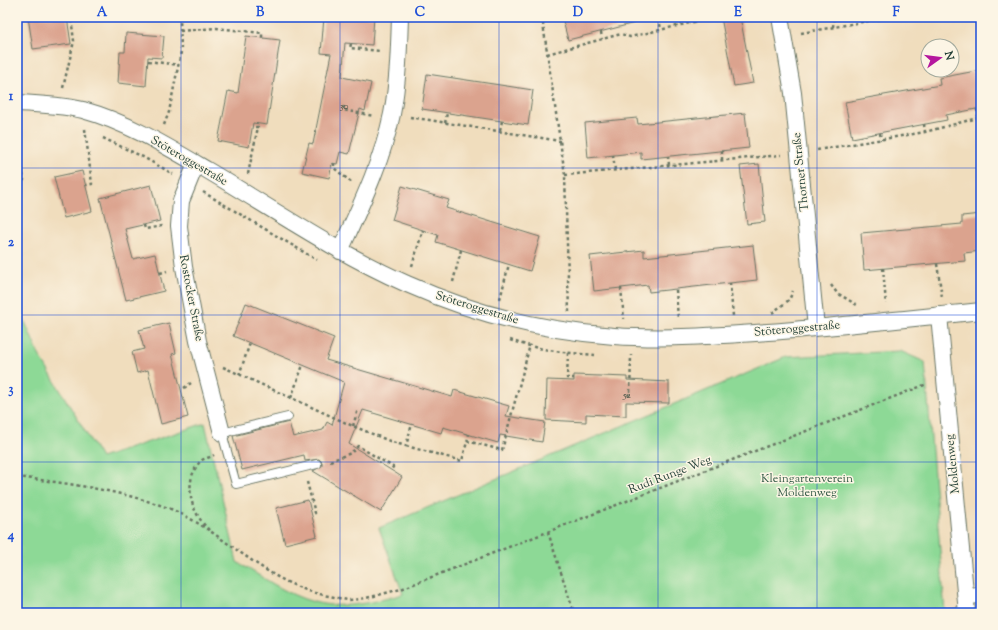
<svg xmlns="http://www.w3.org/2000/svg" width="998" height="630" font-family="'Sorts Mill Goudy',serif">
  <rect width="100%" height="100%" fill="#fcf5e5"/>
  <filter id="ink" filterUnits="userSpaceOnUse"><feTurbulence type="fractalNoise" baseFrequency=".025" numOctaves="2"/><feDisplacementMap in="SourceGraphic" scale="8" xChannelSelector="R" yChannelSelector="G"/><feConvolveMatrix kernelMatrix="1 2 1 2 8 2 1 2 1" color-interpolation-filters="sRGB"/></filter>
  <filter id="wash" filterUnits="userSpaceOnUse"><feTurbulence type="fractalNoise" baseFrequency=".012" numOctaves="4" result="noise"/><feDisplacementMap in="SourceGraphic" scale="16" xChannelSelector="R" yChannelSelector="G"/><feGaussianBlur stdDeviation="0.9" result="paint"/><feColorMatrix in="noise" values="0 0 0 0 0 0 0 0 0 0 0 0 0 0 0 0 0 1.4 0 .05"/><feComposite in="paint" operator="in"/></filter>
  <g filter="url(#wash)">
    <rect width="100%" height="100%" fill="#f0ddbd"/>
    <path fill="#8dd996" stroke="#568b65" d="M17,303L39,355L101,458L205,423L237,562C261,576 287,595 314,602C343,610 375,602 403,594L379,528L786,357L900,351L925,362L945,613H17Z"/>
    <g id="blocks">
      <path fill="#dba38e" d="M28,17H67L71,44L33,49Z
        M324,17H374L372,45L345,43L342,77L371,83L365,111L360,109L349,154L340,152L337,164L332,163L329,178L302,172L309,143L313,144L331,54L321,53Z
        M562,17H634L635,23L568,40Z
        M721,17H740L753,83L734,86Z
        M126,33L164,36L162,58L148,57L146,86L118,83L120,52H125Z
        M246,36L280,40L267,125L253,123L249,147L218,141L228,91L238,93Z
        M981,70V108L946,115L947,120L852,138L845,102L940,85L939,78Z
        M427,74L533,90L528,125L422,109Z
        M745,113L749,148L641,159V152L588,158L585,123L637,118L638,124Z
        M759,164L765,222L747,224L740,166Z
        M82,171L92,211L64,218L54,177Z
        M151,185L160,221L125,229L133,259L155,254L164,291L126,300L100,198Z
        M402,186L449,200L446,208L540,237L530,271L436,242L438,235L392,220Z
        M981,214V251L964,253L965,261L864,270L861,233L962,224V216Z
        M753,245L757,280L649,292L648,285L594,291L590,256L644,250V257Z
        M246,303L334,338L326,360L452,397L454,390L509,406L506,416L545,422L542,442L500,435L498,443L443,427L441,433L363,410L349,444L402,477L381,512L313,471L322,466V462L319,459L305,461L304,455L242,470L233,436L289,422L293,437L323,430L327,422L332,425L344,382L233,336Z
        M169,323L176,353L172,354L188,417L161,424L148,370L137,373L132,352L144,349L139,330Z
        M574,375L627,377V380L669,382V403L626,402V416L586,414V422L546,420L547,380L574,381Z
        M308,500L317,536L285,544L276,508Z"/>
    </g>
  </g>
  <g filter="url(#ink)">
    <use href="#blocks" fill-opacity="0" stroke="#687564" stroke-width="1"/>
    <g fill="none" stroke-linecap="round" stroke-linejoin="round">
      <g stroke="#687564" stroke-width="10">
        <path id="service" d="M288,417L222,433L236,484L317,464
          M936,613L967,611"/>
      </g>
      <g stroke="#687564" stroke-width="18">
        <path id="minor" d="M780,17L793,93L816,328
          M17,103C39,104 61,105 83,110C127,122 168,147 207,170C273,209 337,253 407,284C472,313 543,331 614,336C670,340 727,335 782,331C849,325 915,318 981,311
          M196,164L181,201L179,226L184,267L198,341L222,433
          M340,251C360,207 382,162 392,114C398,83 399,49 400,17
          M939,315L967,613
          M966,596L981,595"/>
      </g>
      <path stroke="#687564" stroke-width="2.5" stroke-dasharray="3 3" stroke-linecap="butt" d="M542,17L565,175L569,312
        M660,24L661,30
        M833,27L834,17
        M180,31L216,28L262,33V38
        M601,32L602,39
        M801,33L890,17
        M351,44L350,48L380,51
        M547,54L621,34L630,37L715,17
        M148,61L179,65
        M63,88L74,41L71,17
        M344,106L343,110L374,116
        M977,109L978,118
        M410,117L560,141
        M445,123L447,113
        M924,124L925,132
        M164,125L169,112L181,52L180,17
        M85,129L92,184L86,185
        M500,130L502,121
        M880,133L881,140
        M103,138L143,157L173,174
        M17,144L24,180L18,183
        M817,150L925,132L981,117
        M722,151V160
        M613,155L615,170
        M668,156L669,165
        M334,163V168L351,182
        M248,174L258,127H252
        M565,175L781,155
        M203,192L317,260
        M144,225L145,229L162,226
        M937,264L942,297
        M412,266L423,230
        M883,268L886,304
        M160,273L167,271
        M453,282L461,250
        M730,283L733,316
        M831,285L837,293L857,305
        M621,288L624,319
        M676,290L678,319
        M500,299L509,264
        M772,313L789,300L793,291
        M510,340C538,350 566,353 595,355
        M568,353L567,378H574
        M223,367L353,426L392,442L406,446L412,424
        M239,375L250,343
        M184,388L191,383
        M627,395H630L631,355
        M291,398L303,365
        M353,426L358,409
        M467,441L502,450L530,345
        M406,446L462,461L469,434
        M330,461L351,453L358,446L393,467L391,470
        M17,477C66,483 116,490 163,506C223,528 264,585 329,596C335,597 342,599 347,600C365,600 384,593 401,589L927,384
        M307,482L315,513L312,514
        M209,530C194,514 187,498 192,476C194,470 198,463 202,460C206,458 211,457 214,455
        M548,532L574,613"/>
      <use href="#service" stroke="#fff" stroke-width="8"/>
      <use href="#minor" stroke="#fff" stroke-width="16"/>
    </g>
  </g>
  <path fill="none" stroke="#1d4ed8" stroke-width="1" stroke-opacity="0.55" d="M181,17V613M340,17V613M499,17V613M658,17V613M817,17V613M17,168H981M17,315H981M17,462H981"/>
  <g text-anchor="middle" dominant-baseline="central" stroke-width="3" stroke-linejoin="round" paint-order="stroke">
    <g font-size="10" fill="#4e564a">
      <text x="344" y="106">30</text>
      <text x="627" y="395">52</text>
    </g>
    <g font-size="12" fill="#1f3d34" stroke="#fcf5e5">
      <text transform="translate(189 161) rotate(30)">Stöteroggestraße</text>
      <text transform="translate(801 172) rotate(-96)">Thorner Straße</text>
      <text transform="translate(191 298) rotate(79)">Rostocker Straße</text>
      <text transform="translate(477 308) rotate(17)">Stöteroggestraße</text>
      <text transform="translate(797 329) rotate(-5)">Stöteroggestraße</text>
      <text transform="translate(953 464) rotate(-96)">Moldenweg</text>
      <text transform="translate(670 475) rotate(-21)">Rudi Runge Weg</text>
    </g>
    <g font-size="12" fill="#355c48" stroke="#fcf5e5">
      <text x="807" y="479">Kleingartenverein<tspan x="807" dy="14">Moldenweg</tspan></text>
    </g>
  </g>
  <rect width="998" height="630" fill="none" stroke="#fcf5e5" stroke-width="44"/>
  <g transform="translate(940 58) rotate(76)"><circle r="19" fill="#fcf5e5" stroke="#a4ab9e"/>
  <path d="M0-3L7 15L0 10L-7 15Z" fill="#b5179e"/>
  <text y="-6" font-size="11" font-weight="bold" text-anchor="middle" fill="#1f3d34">N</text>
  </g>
  <rect x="22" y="22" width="954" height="586" fill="none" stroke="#1d4ed8" stroke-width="1.5"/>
  <g font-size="13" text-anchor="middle" font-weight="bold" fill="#1d4ed8">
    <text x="102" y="16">A</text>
    <text x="260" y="16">B</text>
    <text x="420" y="16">C</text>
    <text x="578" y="16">D</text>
    <text x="738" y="16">E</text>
    <text x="896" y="16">F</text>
    <text x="11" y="100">1</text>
    <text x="11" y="246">2</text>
    <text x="11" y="393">3</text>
    <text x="11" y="539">4</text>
  </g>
</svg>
